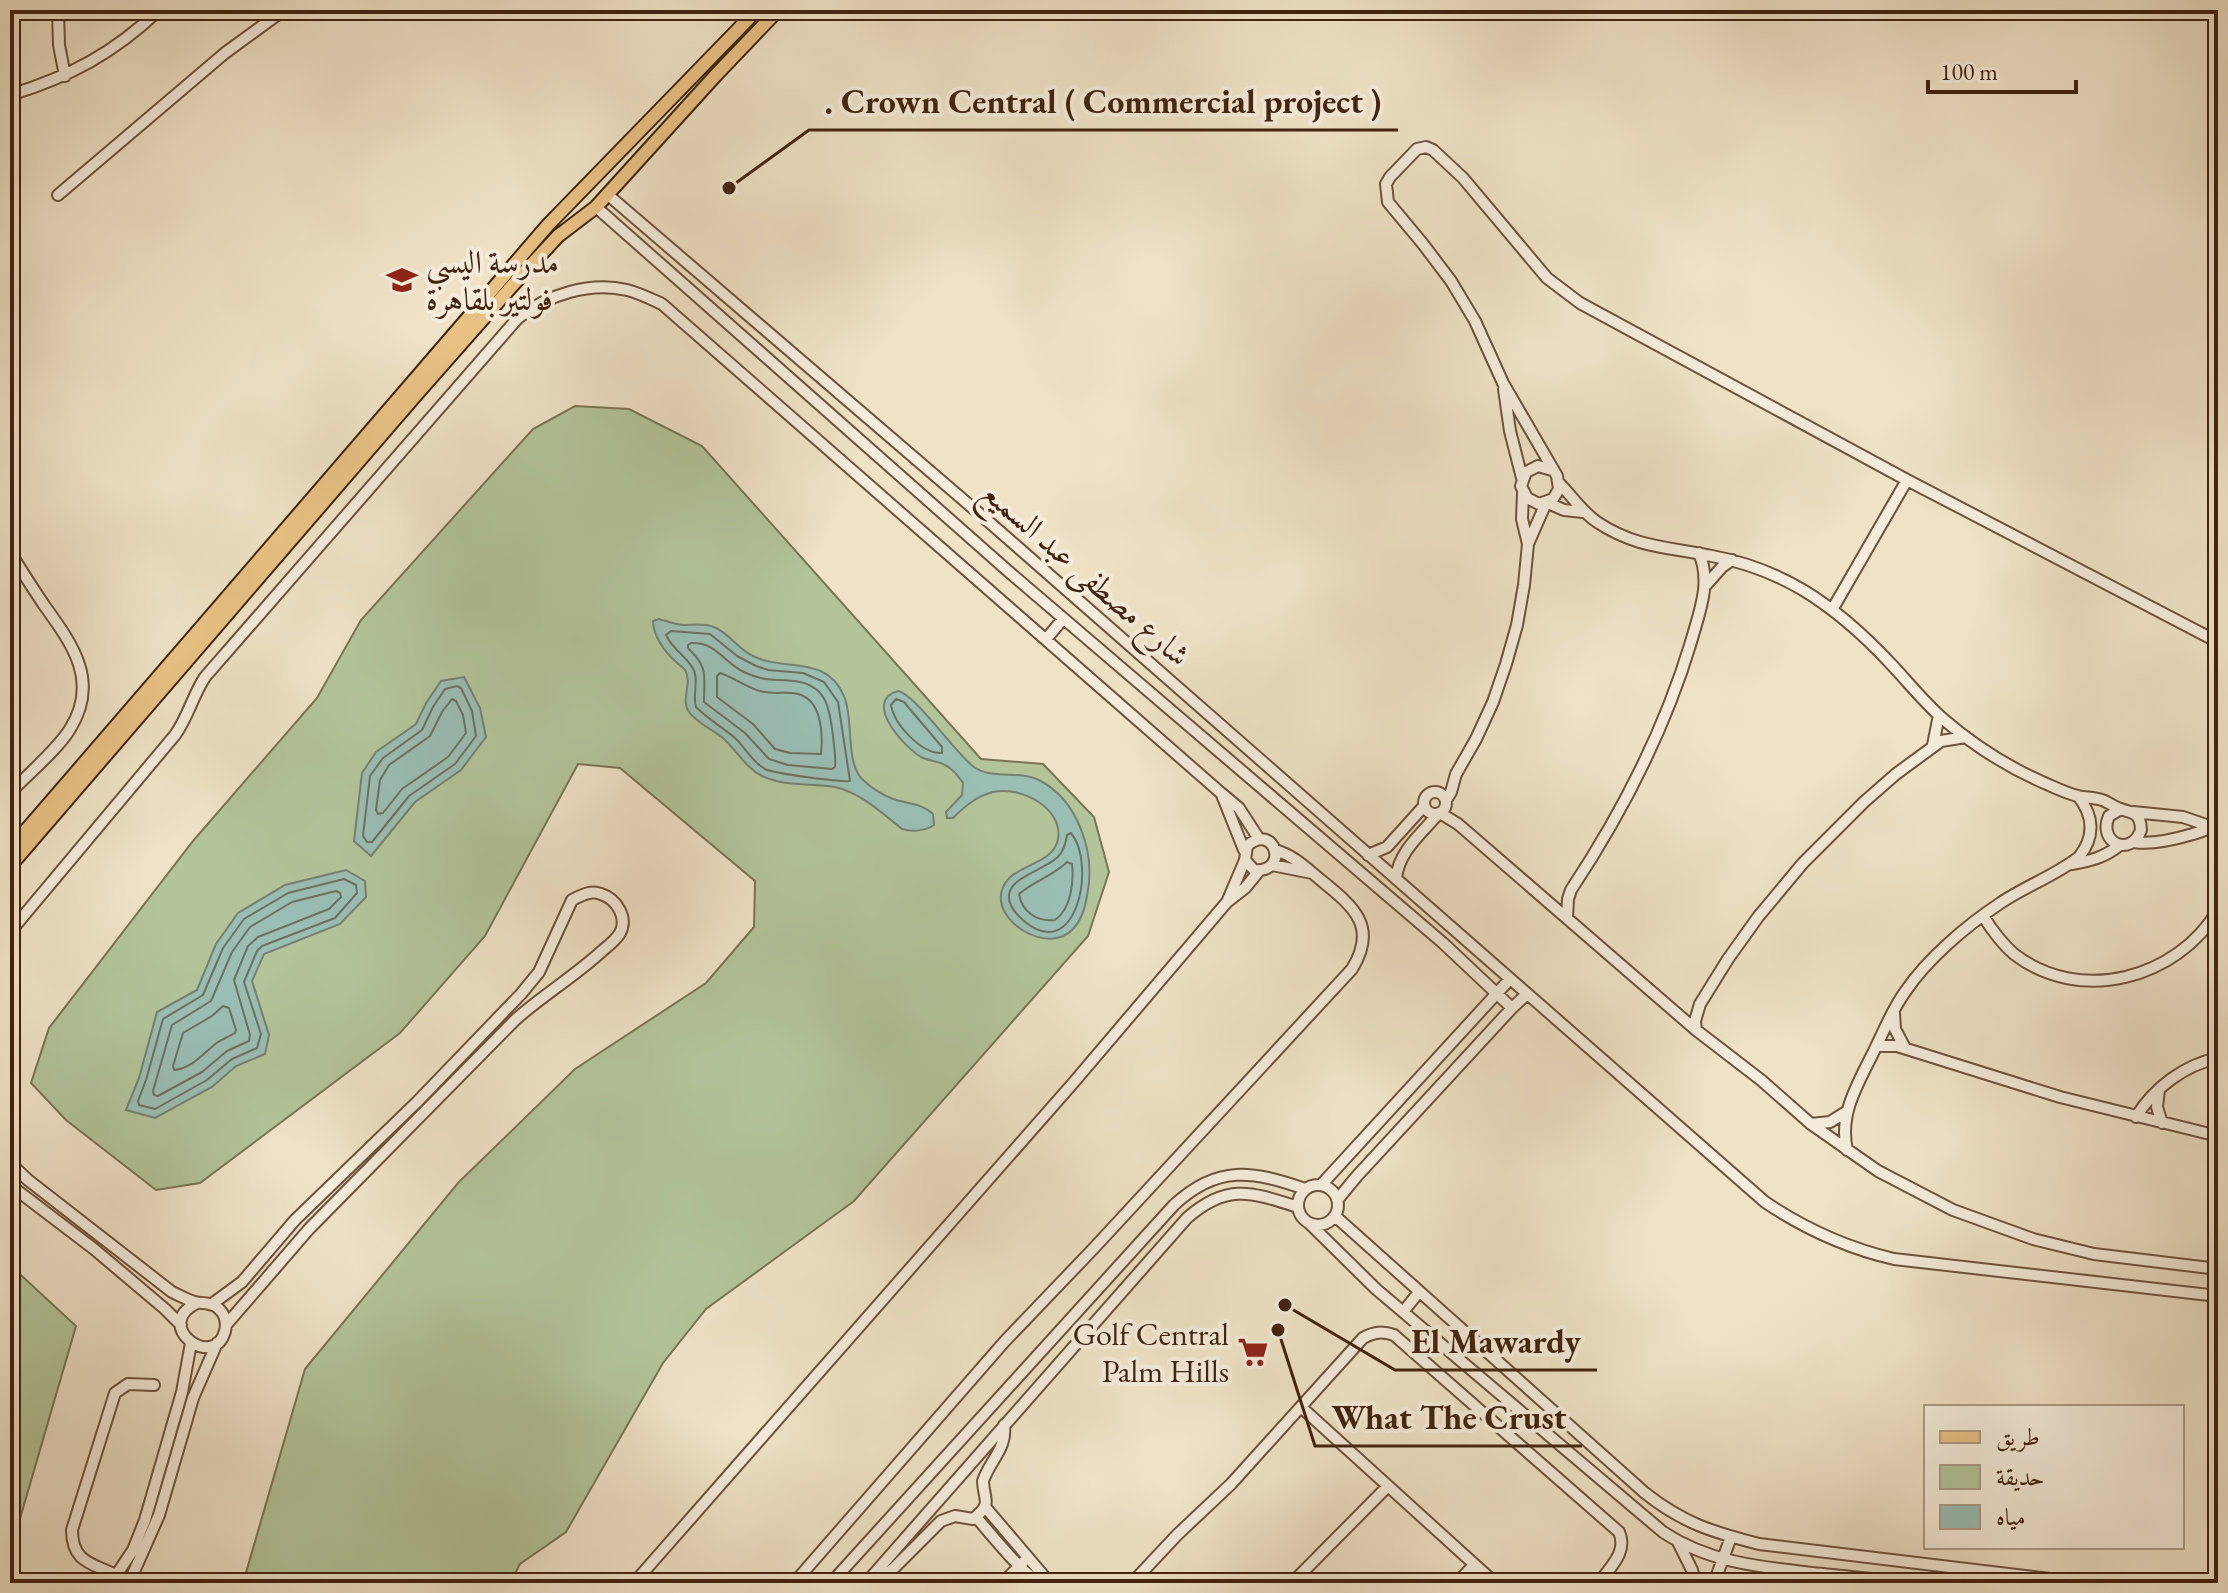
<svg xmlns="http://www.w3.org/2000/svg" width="2228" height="1593" font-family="'EB Garamond',Amiri,serif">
  <rect width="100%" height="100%" fill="#efe2c7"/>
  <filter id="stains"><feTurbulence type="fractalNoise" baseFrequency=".0025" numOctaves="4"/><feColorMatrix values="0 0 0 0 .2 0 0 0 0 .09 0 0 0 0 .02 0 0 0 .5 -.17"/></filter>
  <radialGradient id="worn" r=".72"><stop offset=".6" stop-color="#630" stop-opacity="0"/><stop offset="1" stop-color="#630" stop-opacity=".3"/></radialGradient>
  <path fill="#b3c49a" stroke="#7a7454" stroke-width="2" d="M575,406L629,409L702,446L981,759L1043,764L1094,817L1109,872L1088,936L854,1201L706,1309L663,1363L566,1532L520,1564L510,1583H243L305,1369L458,1183L575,1069L706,983L754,927L755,881L620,768L578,764L485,936L400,1033L200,1183L156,1190L66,1120L31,1083L49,1028L193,841L317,698L361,620L533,429Z
    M10,1265L76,1326L10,1553Z"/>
  <path fill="#9abeb4" stroke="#768072" stroke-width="2" d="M659,619C667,621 674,624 683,625C693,625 704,623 714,627C729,633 738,649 753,656C785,672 826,654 844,696C854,719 845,761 862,779C870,787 883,795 893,799C908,804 921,803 933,814L934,825C925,831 912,832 902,829C882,813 861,793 835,787C811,783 784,787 762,776C746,768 736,750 723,738C713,730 697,723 689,712C680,700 693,683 685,670C683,667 679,665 676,662C665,652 653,636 653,621Z
    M464,677L480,708L486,737L461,770L415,802L371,856L354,841L362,773L376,752L416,724L426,703L441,681Z
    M898,691C915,694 954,752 974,767C992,780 1019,770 1039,780C1079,801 1096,854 1087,896C1085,908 1082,920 1073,929C1048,956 992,921 1002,890C1010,863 1053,867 1058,839C1063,807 1020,786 993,792C977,796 965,806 953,818H947L946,812L962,795L963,783C958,776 953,769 945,765C938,761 929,761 921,757C904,747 862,701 898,691Z
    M346,870L365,881L366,897L340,924L264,954L252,981L269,1035L265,1054L236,1066L212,1087L155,1118L126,1110L139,1078L157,1012L197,990L216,944L238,913L285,885Z"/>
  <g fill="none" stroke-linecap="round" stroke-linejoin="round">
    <path stroke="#6d7062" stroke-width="2" d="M671,631L710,634L737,656L756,666L768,670L803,673L824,682L838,702L850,781C841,782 775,774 765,769C752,762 745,747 735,738C722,727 708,719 696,707C692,695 700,678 692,667C685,655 673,650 666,635Z
      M691,643C717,642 723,662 744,672C766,683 778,678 800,682C828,688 830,712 833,736C834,746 836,757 835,767L832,769L788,765L769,759L745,733L704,702C704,676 709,668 688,648V645Z
      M720,673C733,677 746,687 760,691C773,695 786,691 798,694C822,700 823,734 821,754L790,753L775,749L753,724L717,697V676Z
      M457,686L461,688L472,711L476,736L455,764L409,796L372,842H367L363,836L370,776L383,758L422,730L433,707L445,689Z
      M452,699L456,701L463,715L466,733L448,757L402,789L383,813L378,814L376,810L380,780L389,765L430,736L442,712Z
      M896,699L904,702L942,747V753C922,754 894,725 891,705Z
      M1071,833C1097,865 1076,965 1024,921C1017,915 1008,905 1009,895C1011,875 1051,869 1061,853C1065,847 1066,841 1067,835Z
      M1067,862L1072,864C1074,882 1071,909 1055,920C1037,922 1022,912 1019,894C1034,881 1053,876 1067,862Z
      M344,879L356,885L357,893L335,918L262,946L257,951L244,982L261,1034L257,1048L232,1059L207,1080L155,1109L139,1105L138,1101L146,1080L163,1019L203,995L223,948L244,919L288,893Z
      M336,891L340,893L341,897L329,909L258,937L248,946L234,980L250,1035L249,1041L227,1051L202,1072L158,1096L154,1095L153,1091L172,1025L211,1001L232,952L250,927L292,902Z
      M223,1006L229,1008L236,1030L235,1033C230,1036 223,1039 218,1042C204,1052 192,1069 174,1070L173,1066L183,1033L212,1016Z"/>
    <g stroke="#6c533d" stroke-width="14">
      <path id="minor" d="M58,10L59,45L65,76
        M10,95C69,77 114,53 159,10
        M607,194L981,515L1765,1202C1805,1229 1847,1248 1894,1259L2218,1296
        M58,195L225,53L284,10
        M596,207L1008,571L1443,943L1512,1008
        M1504,389L1510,431L1522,478
        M1552,470L1538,466L1526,472L1521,486L1527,498L1539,504L1553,499L1559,489L1557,476L1503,383L1475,321L1451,281L1423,244L1388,202L1386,184L1390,177L1417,149L1426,147L1433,150L1463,178L1547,278L1580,303L1907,480L2218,642
        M1559,483C1572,496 1581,511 1597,522C1636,548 1669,547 1712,556C1744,562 1776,574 1803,590C1836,610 1865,636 1891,664C1908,682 1923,701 1942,718C1973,745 2011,769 2049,785C2058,789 2069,794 2078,796C2086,798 2094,797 2102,800C2108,802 2113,806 2118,808C2132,814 2140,810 2141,830C2131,858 2097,843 2109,816L2121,809
        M1523,493L1522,519L1528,544
        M1548,503L1564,510L1583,512
        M10,552C21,570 32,587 44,605C72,644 100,681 70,729C58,749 27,775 10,793
        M1706,585L1722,567L1732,560
        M1832,610L1907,480
        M1047,638L1063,619
        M1933,745L1939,715
        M1424 803a11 11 0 1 1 22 0a11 11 0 1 1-22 0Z
        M1222,795L1244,850
        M1446,800L1451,792L1456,774L1476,739L1493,702L1506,664L1517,625L1524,585L1528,544L1546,503
        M2133,812L2183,817L2212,827
        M1440,813L1458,824L1696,1030L1761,1080L1811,1124L1878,1171L1953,1210L2033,1239L2094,1254L2218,1269
        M2134,842C2152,845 2176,839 2193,834C2202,832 2209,827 2218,826
        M1368,855L1387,847L1424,806
        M2072,864C2091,861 2105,857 2120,845
        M1272,865L1312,873
        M1396,879C1398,852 1422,833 1439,813
        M1228,900L1245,860L1247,846C1274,821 1291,873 1254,870L1245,860
        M1983,916C1992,930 2001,943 2014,954C2080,1005 2177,979 2218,910
        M1567,918L1568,899L1571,890C1622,813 1664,732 1691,642C1699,613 1712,583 1699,553
        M10,932L175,735C188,717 193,695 205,677L518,318C547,295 590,281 627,290C639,293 651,299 662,304L1221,793L1239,808L1259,839
        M1894,1013L1895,1029L1905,1048
        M1696,1030L1695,1021L1700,1004L1728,959L1758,917L1803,863L1864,802L1896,774L1941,741L1966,737
        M1877,1046H1897L2060,1097L2218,1136
        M2159,1090L2157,1107L2162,1123
        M2136,1117C2154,1088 2184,1065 2218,1058
        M1811,1124L1830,1122L1846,1112
        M1847,1150C1839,1116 1856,1087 1871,1057C1882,1036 1891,1011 1905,992C1927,959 1966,926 1999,904C2025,886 2055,876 2079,857C2095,837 2094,816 2078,796
        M10,1163L28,1180L172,1292C179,1295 187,1300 195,1302C203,1304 211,1302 218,1308C225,1314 227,1323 225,1331C214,1372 151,1325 197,1303
        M1322,1184L1510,979
        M1298 1205a20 20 0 1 1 40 0a20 20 0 1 1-40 0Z
        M10,1185L94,1249L165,1309L181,1325
        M1338,1199L1357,1176L1512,1008L1527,994
        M1335,1216L1645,1493C1683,1523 1712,1532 1759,1544L2083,1583
        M1309,1223L1376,1289L1663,1532C1708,1562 1759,1567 1812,1573C1845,1576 1878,1580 1911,1583
        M212,1304L242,1282L295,1220L417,1102L521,994L539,972L572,900C582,895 591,890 601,894C617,899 628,918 620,933C616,940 608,946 602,951C575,976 543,995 515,1020L309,1229L226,1325
        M1403,1312L1419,1292
        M1301,1407L1495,1583
        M986,1508L1043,1575L1047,1583
        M976,1517C991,1534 1023,1575 1041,1583
        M1678,1542L1692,1570L1695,1583
        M840,1573L850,1583
        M116,1575C91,1563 72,1562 72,1530L115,1393L128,1384L154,1385
        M111,1583L133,1550L145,1520L182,1392L191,1343
        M129,1583L159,1515L193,1398L217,1343
        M634,1583L1074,1082L1227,902L1245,888L1259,871
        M794,1583L1005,1341L1094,1248L1352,969C1378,927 1354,907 1322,881C1306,868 1295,856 1275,850
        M831,1583L1174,1205C1218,1164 1253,1171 1305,1189
        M866,1583L1187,1218C1227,1183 1251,1192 1298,1207
        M873,1583L894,1568L941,1521L955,1516L973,1519C993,1503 984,1502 983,1481C990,1460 1007,1449 1004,1425
        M1003,1583L1023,1562
        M1132,1583L1177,1535L1231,1484L1363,1338C1374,1332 1382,1331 1394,1335L1619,1532C1628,1552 1610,1567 1599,1583
        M1292,1583L1387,1487
        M1457,1583L1474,1565
        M1714,1583L1731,1537"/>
    </g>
    <g stroke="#40230f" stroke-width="16">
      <path id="major" d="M10,849L548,225L757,10
        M10,866L415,396L519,278L558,236L596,207L715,76L778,10"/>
    </g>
    <use href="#minor" stroke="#f5ecdb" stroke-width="10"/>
    <use href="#major" stroke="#e8c184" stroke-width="12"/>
  </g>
  <defs>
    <g id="school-bare" transform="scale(2.4)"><path d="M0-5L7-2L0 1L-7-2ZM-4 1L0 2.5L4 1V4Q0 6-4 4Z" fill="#8f2418" stroke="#f5ecdb" stroke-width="2.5" paint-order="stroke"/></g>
    <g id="supermarket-bare" transform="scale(2.4)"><path d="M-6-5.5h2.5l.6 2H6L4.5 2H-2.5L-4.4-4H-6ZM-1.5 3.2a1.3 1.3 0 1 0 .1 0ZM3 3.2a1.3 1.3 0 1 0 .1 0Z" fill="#8f2418" stroke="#f5ecdb" stroke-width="2.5" paint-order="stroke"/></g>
  </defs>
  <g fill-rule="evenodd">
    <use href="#school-bare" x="402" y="280"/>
    <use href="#supermarket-bare" x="1253" y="1352"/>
  </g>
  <g text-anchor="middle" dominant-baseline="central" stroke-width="8" stroke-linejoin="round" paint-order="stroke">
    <g font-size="32" fill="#40230f" stroke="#f5ecdb" text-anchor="start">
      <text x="426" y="262">مدرسة اليسي<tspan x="426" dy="37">فولتير بلقاهرة</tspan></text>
      <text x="1229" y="1334" text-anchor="end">Golf Central<tspan x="1229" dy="37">Palm Hills</tspan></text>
    </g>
    <g font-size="32" fill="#40230f" stroke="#f5ecdb">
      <text transform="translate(1086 573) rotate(41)">شارع مصطفى عبد السميع</text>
    </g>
  </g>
  <path fill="none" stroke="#40230f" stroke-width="3" d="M729 188L809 130H1398M1285 1305L1395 1370H1597M1278 1330L1315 1446H1582"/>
  <g fill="#40230f" stroke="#f5ecdb" stroke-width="3">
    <circle cx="729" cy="188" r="8"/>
    <circle cx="1285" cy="1305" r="8"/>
    <circle cx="1278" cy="1330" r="8"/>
  </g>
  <g font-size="34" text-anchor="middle" font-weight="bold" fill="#40230f" stroke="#f5ecdb" stroke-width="8" stroke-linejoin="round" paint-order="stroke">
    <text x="1103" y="113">. Crown Central ( Commercial project )</text>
    <text x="1496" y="1353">El Mawardy</text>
    <text x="1449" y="1429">What The Crust</text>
  </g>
  <rect width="2228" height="1593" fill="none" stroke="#efe2c7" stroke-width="40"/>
  <rect x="12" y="12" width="2204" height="1569" fill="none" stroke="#40230f" stroke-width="4"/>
  <rect x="20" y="20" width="2188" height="1553" fill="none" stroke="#40230f" stroke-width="2"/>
  <rect x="1924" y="1405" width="260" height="144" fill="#f5ecdb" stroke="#ad9c89" stroke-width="2"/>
  <rect x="1940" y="1431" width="40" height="12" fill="#e8c184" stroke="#ad9c89" stroke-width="2"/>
  <text x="1996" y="1445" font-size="24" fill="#40230f">طريق</text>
  <rect x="1940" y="1465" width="40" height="24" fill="#b3c49a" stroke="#ad9c89" stroke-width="2"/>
  <text x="1996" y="1485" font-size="24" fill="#40230f">حديقة</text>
  <rect x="1940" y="1505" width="40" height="24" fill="#9abeb4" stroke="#ad9c89" stroke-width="2"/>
  <text x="1996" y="1525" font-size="24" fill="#40230f">مياه</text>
  <path d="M1928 80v12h148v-12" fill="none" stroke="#40230f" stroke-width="4"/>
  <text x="1940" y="80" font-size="24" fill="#40230f" stroke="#f5ecdb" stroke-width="6" paint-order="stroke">100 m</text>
  <rect width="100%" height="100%" filter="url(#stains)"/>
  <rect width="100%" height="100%" fill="url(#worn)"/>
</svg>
